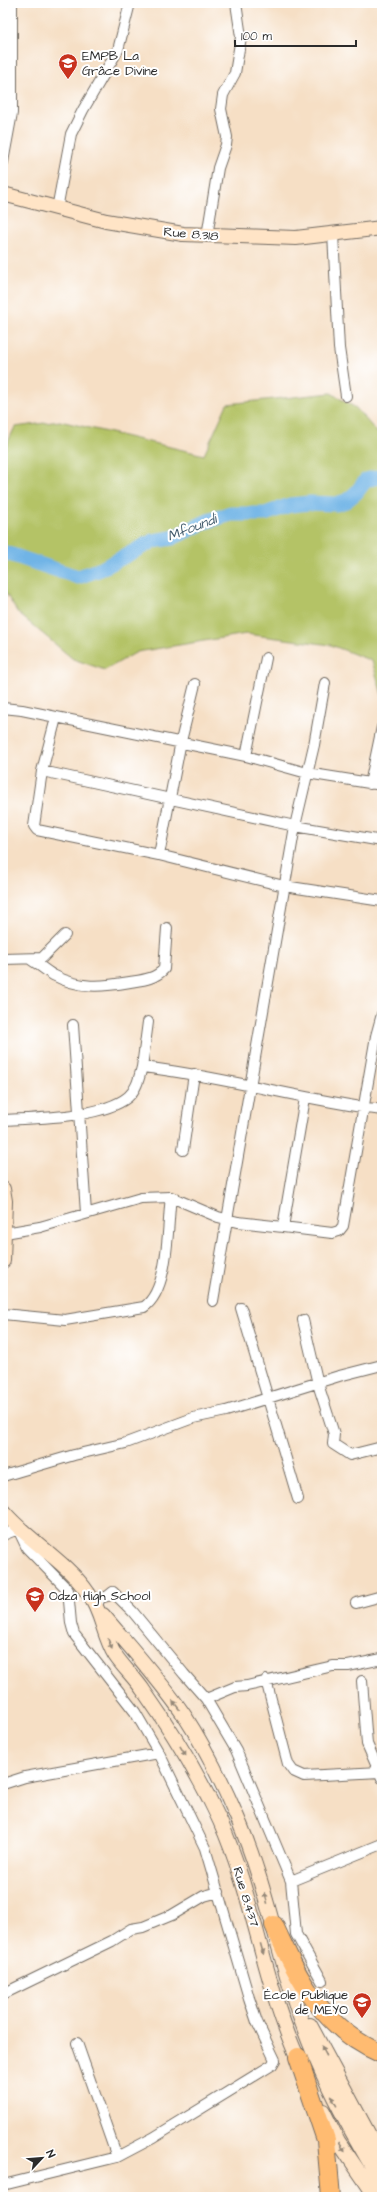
<svg xmlns="http://www.w3.org/2000/svg" width="385" height="2200" font-family="'Architects Daughter',sans-serif">
  <rect width="100%" height="100%" fill="#fff"/>
  <filter id="ink" filterUnits="userSpaceOnUse"><feTurbulence type="fractalNoise" baseFrequency=".025" numOctaves="2"/><feDisplacementMap in="SourceGraphic" scale="8" xChannelSelector="R" yChannelSelector="G"/><feConvolveMatrix kernelMatrix="1 2 1 2 8 2 1 2 1" color-interpolation-filters="sRGB"/></filter>
  <filter id="wash" filterUnits="userSpaceOnUse"><feTurbulence type="fractalNoise" baseFrequency=".012" numOctaves="4" result="noise"/><feDisplacementMap in="SourceGraphic" scale="16" xChannelSelector="R" yChannelSelector="G"/><feGaussianBlur stdDeviation="0.9" result="paint"/><feColorMatrix in="noise" values="0 0 0 0 0 0 0 0 0 0 0 0 0 0 0 0 0 1.4 0 .05"/><feComposite in="paint" operator="in"/></filter>
  <g filter="url(#wash)">
    <rect width="100%" height="100%" fill="#f6dfc5"/>
    <path fill="#b4c366" stroke="#707748" d="M331,393L356,408L382,438V695L372,661L331,645L246,634L137,652L105,670L73,659L18,613L3,589V452L15,427L60,421L204,455L227,404Z"/>
    <g fill="none" stroke-linecap="round" stroke-linejoin="round">
      <path stroke="#70b4e6" stroke-width="15" d="M3,552L78,577L101,569L153,541L172,538L208,521L231,514H265L290,505L310,503L336,504L346,501L356,493L366,480L382,476"/>
    </g>
  </g>
  <g filter="url(#ink)">
    <g fill="none" stroke-linecap="round" stroke-linejoin="round">
      <g stroke="#726a61" stroke-width="12">
        <path id="street" d="M3,162L12,113V3
          M57,209L71,134L83,110L118,50L130,3
          M333,234L339,348L346,396
          M207,236L218,168L226,145L227,137L221,109L223,95L235,73L241,37L236,3
          M3,708L22,710L246,756L307,773L382,785
          M56,718L42,771L34,826L37,830L159,855L284,886L382,901
          M246,756L266,658
          M42,771L295,826L382,841
          M370,784L382,727
          M159,855L181,741L195,684
          M3,959L42,958L65,935
          M30,959C38,964 45,970 53,975C80,989 101,987 130,982C143,980 155,979 164,969L167,928
          M73,1025L86,1213
          M142,1067L148,1022
          M3,1120C36,1118 102,1118 128,1097C137,1089 139,1078 142,1067C223,1076 301,1100 382,1110
          M183,1150L194,1074
          M283,1227L332,1233L339,1231L343,1226L376,1036L382,1014
          M5,1233L40,1227L141,1198L171,1197L218,1217L238,1222L283,1227L305,1098
          M213,1301L295,826L314,745L325,683
          M241,1308L298,1499
          M3,1314L65,1320L144,1307C170,1289 167,1225 171,1197
          M303,1320L318,1384L334,1434L333,1444L350,1455L382,1447
          M3,1476L74,1455L126,1443L193,1418L226,1411L339,1376L382,1365
          M3,1535L18,1529L27,1548L68,1590L71,1623L74,1634L135,1712L159,1753L205,1848L249,1998L257,2022L275,2060L272,2065L153,2138L117,2157L3,2185
          M356,1603L382,1596
          M96,1608L100,1598L108,1596L113,1592L133,1612L184,1674L206,1699L236,1750L291,1881L296,1934L322,1981
          M266,1680L288,1764L293,1771L304,1776L380,1772
          M362,1681L367,1744L382,1778
          M206,1699L235,1687L247,1686L333,1666H348L382,1659
          M3,1784L25,1777L159,1753
          M291,1881L382,1844
          M3,1994L112,1941L131,1929L143,1927L172,1915L204,1896L219,1892
          M77,2043L117,2157"/>
      </g>
      <g stroke="#726a61" stroke-width="16">
        <path id="secondary" d="M3,194L106,221L183,234L296,238L382,228
          M3,1189L5,1201L3,1261
          M3,1511C28,1541 65,1560 88,1593C102,1611 103,1636 115,1655C123,1667 135,1678 143,1690C172,1731 199,1775 220,1821C255,1899 264,1988 301,2065
          M103,1615C131,1648 160,1680 184,1715C205,1747 222,1782 237,1817C261,1872 273,1929 290,1986C311,2058 343,2119 382,2183
          M310,2025L382,2159
          M323,2111L338,2141L376,2197"/>
      </g>
      <g stroke="#726a61" stroke-width="20">
        <path id="highway" d="M274,1925C299,1981 323,2029 382,2054
          M298,2057L326,2140L331,2197"/>
      </g>
      <use href="#street" stroke="#fff" stroke-width="10"/>
      <use href="#secondary" stroke="#ffe4c6" stroke-width="14"/>
      <use href="#highway" stroke="#ffbb71" stroke-width="18"/>
    </g>
    <defs><path id="oneway-solid" d="M-6-.8H1V-3.2L6.5 0L1 3.2V.8H-6Z"/></defs>
    <g fill="#958878">
      <use href="#oneway-solid" transform="translate(110 1644) rotate(69)"/>
      <use href="#oneway-solid" transform="translate(176 1705) rotate(-127)"/>
      <use href="#oneway-solid" transform="translate(183 1751) rotate(59)"/>
      <use href="#oneway-solid" transform="translate(266 1898) rotate(-106)"/>
      <use href="#oneway-solid" transform="translate(262 1949) rotate(74)"/>
      <use href="#oneway-solid" transform="translate(324 2051) rotate(-118)"/>
      <use href="#oneway-solid" transform="translate(334 2101) rotate(-118)"/>
      <use href="#oneway-solid" transform="translate(342 2147) rotate(57)"/>
    </g>
  </g>
  <defs>
    <g id="school-pin" transform="scale(1)"><path d="M0 17L-7.5 6A9.5 9.5 0 1 1 7.5 6Z" fill="#c8321e" stroke="#fff"/><path d="M0-5L7-2L0 1L-7-2ZM-4 1L0 2.5L4 1V4Q0 6-4 4Z" fill="#fff"/></g>
  </defs>
  <g fill-rule="evenodd">
    <use href="#school-pin" x="68" y="63"/>
    <use href="#school-pin" x="35" y="1596"/>
    <use href="#school-pin" x="362" y="2002"/>
  </g>
  <g text-anchor="middle" dominant-baseline="central" stroke-width="4" stroke-linejoin="round" paint-order="stroke">
    <g font-size="13" fill="#2b2b2b" stroke="#fff" text-anchor="start">
      <text x="82" y="56">EMPB La<tspan x="82" dy="15">Grâce Divine</tspan></text>
      <text x="49" y="1596">Odza High School</text>
      <text x="348" y="1995" text-anchor="end">École Publique<tspan x="348" dy="15">de MEYO</tspan></text>
    </g>
    <g font-size="13" fill="#2b2b2b" stroke="#fff">
      <text transform="translate(191 234) rotate(5)">Rue 8.318</text>
      <text transform="translate(246 1897) rotate(73)">Rue 8.437</text>
    </g>
    <g font-size="14" font-style="italic" fill="#435b6c" stroke="#fff">
      <text transform="translate(192 528) rotate(-21)">Mfoundi</text>
    </g>
  </g>
  <rect width="385" height="2200" fill="none" stroke="#fff" stroke-width="16"/>
  <g transform="translate(42 2158) rotate(64)" stroke="#ffffff" stroke-width="3" paint-order="stroke">
  <path d="M0-3L7 15L0 10L-7 15Z" fill="#2b2b2b"/>
  <text y="-6" font-size="11" font-weight="bold" text-anchor="middle" fill="#2b2b2b">N</text>
  </g>
  <path d="M235 40v6h121v-6" fill="none" stroke="#2b2b2b" stroke-width="2"/>
  <text x="241" y="40" font-size="12" fill="#2b2b2b" stroke="#ffffff" stroke-width="3" paint-order="stroke">100 m</text>
</svg>
